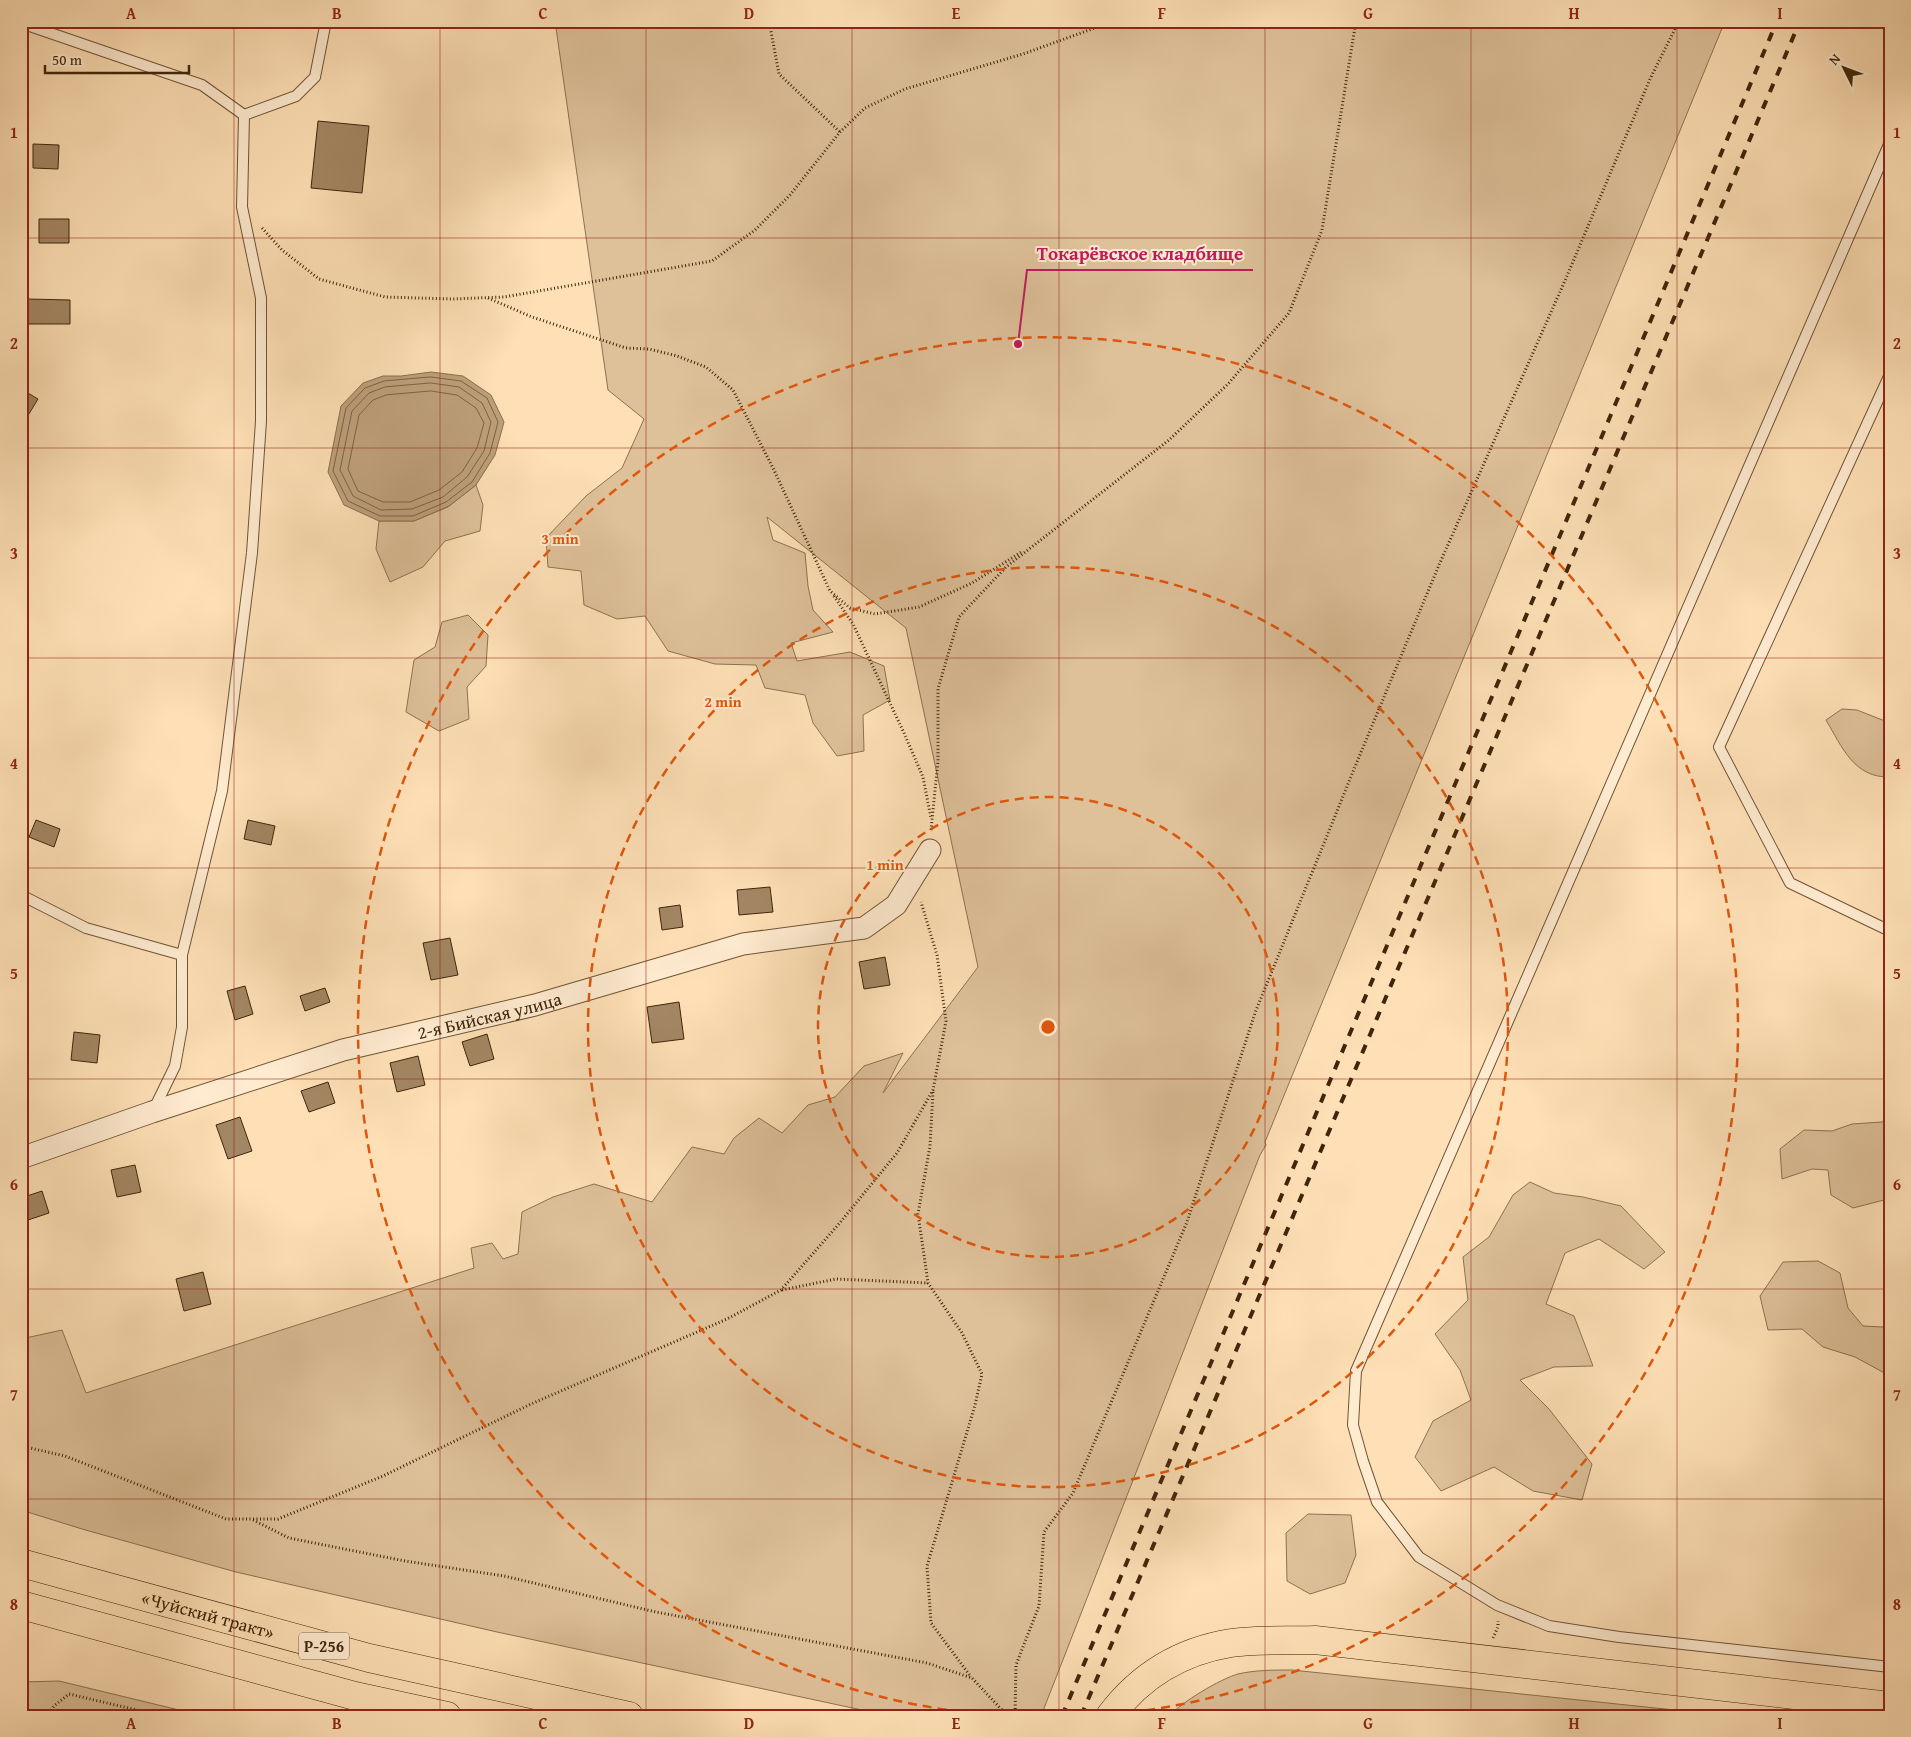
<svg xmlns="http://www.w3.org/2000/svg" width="1911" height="1737" font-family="'Gentium Book Plus',serif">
  <rect width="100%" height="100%" fill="#ffe0b6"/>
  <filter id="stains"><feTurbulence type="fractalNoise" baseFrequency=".004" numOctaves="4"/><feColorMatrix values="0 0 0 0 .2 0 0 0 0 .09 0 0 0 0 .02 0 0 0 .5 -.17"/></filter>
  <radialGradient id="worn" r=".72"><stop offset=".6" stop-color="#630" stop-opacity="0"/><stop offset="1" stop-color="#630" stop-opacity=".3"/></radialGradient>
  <path fill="#dec099" stroke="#8e7251" d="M555,21H1725L1285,1093L1265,1142L1266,1145L1260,1155L1041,1716H890L497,1632L236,1572L82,1529L21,1510V1339L62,1330L86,1393L474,1268L471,1248L492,1243L503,1259L518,1254L522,1212L553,1197L594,1184L652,1202L692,1147L724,1154L734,1138L759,1118L782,1133L808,1105L835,1097L864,1066L903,1053L883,1093L978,967L906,628L767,517L773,540L805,553L808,586L813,610L833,632L791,643L797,661L850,652L884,666L890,700L863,715L864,751L837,756L813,723L805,695L765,688L756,665L715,664L668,651L645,616L617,619L584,605L581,571L548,567L546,538L586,496L622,468L644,419L608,390Z
    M476,485L483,505L480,531L445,541L423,567L390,582L376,549L379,521H414L448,507Z
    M468,615L488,635L486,666L467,687L469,719L439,731L406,712L414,660L435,647L442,622Z
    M1842,709L1857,710L1890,723V777C1854,778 1842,747 1826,720Z
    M1890,1117V1203L1884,1200L1853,1208L1831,1195L1828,1170L1812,1169L1782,1179L1780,1149L1804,1130L1832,1131L1852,1124L1882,1122Z
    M1530,1182L1554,1193L1583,1197L1621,1206L1665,1252L1644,1269L1599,1239L1565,1253L1546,1304L1574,1316L1593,1366L1554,1367L1520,1380L1549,1409L1592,1464L1582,1500L1533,1491L1494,1467L1441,1491L1415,1457L1433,1421L1471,1400L1460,1370L1435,1334L1468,1300L1463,1257L1489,1237L1513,1195Z
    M1818,1261L1840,1273L1848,1308L1863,1326L1883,1327L1890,1320V1376L1855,1357L1823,1347L1802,1329L1768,1330L1760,1296L1783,1262Z
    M1308,1514L1351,1515L1356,1555L1345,1583L1310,1594L1287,1581L1286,1533Z
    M1292,1670L1732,1716H1169C1182,1702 1220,1679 1238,1674C1255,1670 1274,1670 1292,1670Z
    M59,1681L204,1716H21V1682Z"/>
  <path fill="#bea07b" stroke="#8b6f4d" d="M431,372L463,376L491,395L504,422L495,455L476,485L449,506L414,521H379L344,505L328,472L341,406L363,383L383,376H401Z"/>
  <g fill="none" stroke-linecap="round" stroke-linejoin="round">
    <path stroke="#7e6242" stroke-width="1" d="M431,377L461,381L487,398L498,422L490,453L472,482L446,502L413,516H380L348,501L333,471L346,408L365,388L384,381Z
      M431,383L459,387L482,403L491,422L484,451L467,477L443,497L412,509L381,510L353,496L340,470L352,411L369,393L385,387Z
      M431,391L457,395L476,408L484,423L477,448L462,472L439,490L410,502H383L358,491L348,469L359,415L373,400L386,395Z"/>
  </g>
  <path fill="#a38663" stroke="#3f2509" d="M318,121L369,126L362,193L311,188Z
    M33,144L59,145L58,169L33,168Z
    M39,219H69V243H39Z
    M28,299L70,300V324H28Z
    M21,389L38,399L21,427Z
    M36,820L60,829L54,847L29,837Z
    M248,820L275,826L271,845L244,839Z
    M770,887L773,912L739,915L737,890Z
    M680,905L683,927L662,930L659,908Z
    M450,938L458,975L431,980L423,943Z
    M885,957L890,985L864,989L859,962Z
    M245,986L253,1014L235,1020L227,991Z
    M325,988L330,1002L305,1011L300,996Z
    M679,1002L684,1039L652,1043L647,1007Z
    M74,1032L100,1035L97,1063L71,1060Z
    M487,1034L494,1059L470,1066L462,1042Z
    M418,1056L425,1085L397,1092L390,1063Z
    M328,1082L335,1103L309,1112L301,1091Z
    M240,1117L252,1151L228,1159L216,1125Z
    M135,1165L141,1192L117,1197L111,1170Z
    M42,1191L49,1213L28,1220L21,1198Z
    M203,1272L211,1304L184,1311L176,1279Z"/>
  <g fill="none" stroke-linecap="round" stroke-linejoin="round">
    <g stroke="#6f5434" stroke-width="12">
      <path id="lane" d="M21,23L202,85L244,115L242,207L261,298V421L252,553L222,791L182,955V1027L175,1066L153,1111
        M244,115L296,96L315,77L326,21
        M1890,142L1356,1371L1353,1425L1363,1461L1377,1502L1419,1557L1497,1605L1549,1626L1619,1637L1890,1667
        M1890,374L1719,747L1790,883L1890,931
        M21,895L86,928L182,955"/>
    </g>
    <g stroke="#6f5434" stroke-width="23">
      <g id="street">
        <path id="s1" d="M21,1158L152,1112L343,1050L535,1005L743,944L864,928L896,905L930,850"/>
      </g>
    </g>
    <g stroke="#3f2509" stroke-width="29">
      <g id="highway">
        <path id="s2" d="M21,1563L369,1658L629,1716"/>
        <path d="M21,1605L355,1696L447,1716"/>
        <path d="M1110,1716C1140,1676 1181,1651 1231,1643C1258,1639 1287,1641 1315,1640L1890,1706"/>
      </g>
    </g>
    <path stroke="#3f2509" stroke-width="3" stroke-dasharray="1 2.5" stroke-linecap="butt" d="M769,21L779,74L840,132
      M262,228L282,250L319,279L385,297L452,299L504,297L712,261L755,230L790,195L840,132L865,108L905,89L1023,54L1114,21
      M488,298L532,317L626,348L649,349L677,356L706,367L733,390L774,470L830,591L850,608L875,614L919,607L972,583L1023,551
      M834,596L853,624L904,733L923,777L931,818
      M931,830L938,761V689L959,617L1006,567L1169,440L1228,384L1289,313L1322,230L1356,21
      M933,1092L930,1146L918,1214L928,1283L962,1333L982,1374L975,1405L927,1566L931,1623L971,1677
      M782,1290L836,1279L928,1283
      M21,1446L65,1456L226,1519H278L383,1476L531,1404L727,1319L781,1290L838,1225L897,1153L933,1090L946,1021L937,955L921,902
      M253,1520L289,1538L405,1561L504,1576L656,1612L927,1663L972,1678L1002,1710L1005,1716
      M1493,1638L1498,1627V1621
      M47,1716L54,1706L69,1694L162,1716
      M1015,1716L1016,1665L1039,1606L1044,1532L1073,1493L1187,1222L1255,1013L1359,757L1439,565L1567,276L1650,79L1679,21"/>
    <use href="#lane" stroke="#ffebd0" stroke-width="10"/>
    <use href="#street" stroke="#ffebd0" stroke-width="21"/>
    <use href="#highway" stroke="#ffe0b6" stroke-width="28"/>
    <path stroke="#3f2509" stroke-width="4" stroke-dasharray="9 9" stroke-linecap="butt" d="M1062,1716L1777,21
      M1081,1716L1800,21"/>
  </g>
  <path fill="none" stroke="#8f2418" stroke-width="1" stroke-opacity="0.55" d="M234,21V1716M440,21V1716M646,21V1716M852,21V1716M1059,21V1716M1265,21V1716M1471,21V1716M1677,21V1716M21,238H1890M21,448H1890M21,658H1890M21,868H1890M21,1079H1890M21,1289H1890M21,1499H1890"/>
  <g fill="none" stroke="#e0560c" stroke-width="2.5" stroke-dasharray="9 6">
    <circle cx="1048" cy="1027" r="230"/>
    <circle cx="1048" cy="1027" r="460"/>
    <path d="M1006 1716A690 690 0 1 1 1090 1716"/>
  </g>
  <g text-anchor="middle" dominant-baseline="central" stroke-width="4" stroke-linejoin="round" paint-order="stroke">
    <rect fill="#ffebd0" stroke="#796045" stroke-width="1" x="299" y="1632.5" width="50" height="27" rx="4"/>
    <g font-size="16" font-weight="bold" fill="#3f2509">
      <text x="324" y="1646">Р-256</text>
    </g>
    <g font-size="18" fill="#3f2509" stroke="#ffebd0">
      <text stroke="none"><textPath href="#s1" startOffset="490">2-я Бийская улица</textPath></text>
      <text stroke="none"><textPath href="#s2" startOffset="194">«Чуйский тракт»</textPath></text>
    </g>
  </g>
  <circle cx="1048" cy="1027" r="8" fill="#e0560c" stroke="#ffebd0" stroke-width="2.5"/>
  <g font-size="15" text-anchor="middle" font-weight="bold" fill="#e0560c" stroke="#ffebd0" stroke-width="4" stroke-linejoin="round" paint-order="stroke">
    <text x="560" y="544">3 min</text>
    <text x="723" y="707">2 min</text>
    <text x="885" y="870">1 min</text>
  </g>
  <path fill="none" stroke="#c2185b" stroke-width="2" d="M1018 344L1027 270H1253"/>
  <circle fill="#c2185b" stroke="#ffebd0" stroke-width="2" cx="1018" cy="344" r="5"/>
  <g font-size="19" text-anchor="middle" font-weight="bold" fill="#c2185b" stroke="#ffebd0" stroke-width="4" stroke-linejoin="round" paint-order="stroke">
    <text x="1140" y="260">Токарёвское кладбище</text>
  </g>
  <rect width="1911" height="1737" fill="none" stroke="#ffe0b6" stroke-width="55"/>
  <g transform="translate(1844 68) rotate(312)" stroke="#ffebd0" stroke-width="4" paint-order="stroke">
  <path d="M0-4L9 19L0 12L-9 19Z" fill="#3f2509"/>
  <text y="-8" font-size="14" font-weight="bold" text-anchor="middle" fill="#3f2509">N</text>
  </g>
  <path d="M45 65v8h144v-8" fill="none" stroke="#3f2509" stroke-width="2.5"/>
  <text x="52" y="65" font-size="15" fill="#3f2509" stroke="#ffebd0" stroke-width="4" paint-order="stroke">50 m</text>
  <rect x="28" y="28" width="1856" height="1682" fill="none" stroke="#8f2418" stroke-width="2"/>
  <g font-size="16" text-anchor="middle" font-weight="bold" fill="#8f2418">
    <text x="131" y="19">A</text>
    <text x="337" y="19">B</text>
    <text x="543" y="19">C</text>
    <text x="749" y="19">D</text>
    <text x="956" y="19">E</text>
    <text x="1162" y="19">F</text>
    <text x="1368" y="19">G</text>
    <text x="1574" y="19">H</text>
    <text x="1780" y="19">I</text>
    <text x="14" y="138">1</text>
    <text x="1897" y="138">1</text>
    <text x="14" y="349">2</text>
    <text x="1897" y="349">2</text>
    <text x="14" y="559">3</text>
    <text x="1897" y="559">3</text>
    <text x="14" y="769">4</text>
    <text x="1897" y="769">4</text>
    <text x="14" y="979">5</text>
    <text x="1897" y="979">5</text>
    <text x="14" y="1190">6</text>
    <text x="1897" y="1190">6</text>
    <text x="14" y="1400">7</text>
    <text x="1897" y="1400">7</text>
    <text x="14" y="1610">8</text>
    <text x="1897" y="1610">8</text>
    <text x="131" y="1729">A</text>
    <text x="337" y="1729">B</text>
    <text x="543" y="1729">C</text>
    <text x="749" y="1729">D</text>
    <text x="956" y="1729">E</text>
    <text x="1162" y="1729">F</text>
    <text x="1368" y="1729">G</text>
    <text x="1574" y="1729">H</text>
    <text x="1780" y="1729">I</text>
  </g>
  <rect width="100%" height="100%" filter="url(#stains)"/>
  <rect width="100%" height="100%" fill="url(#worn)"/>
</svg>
